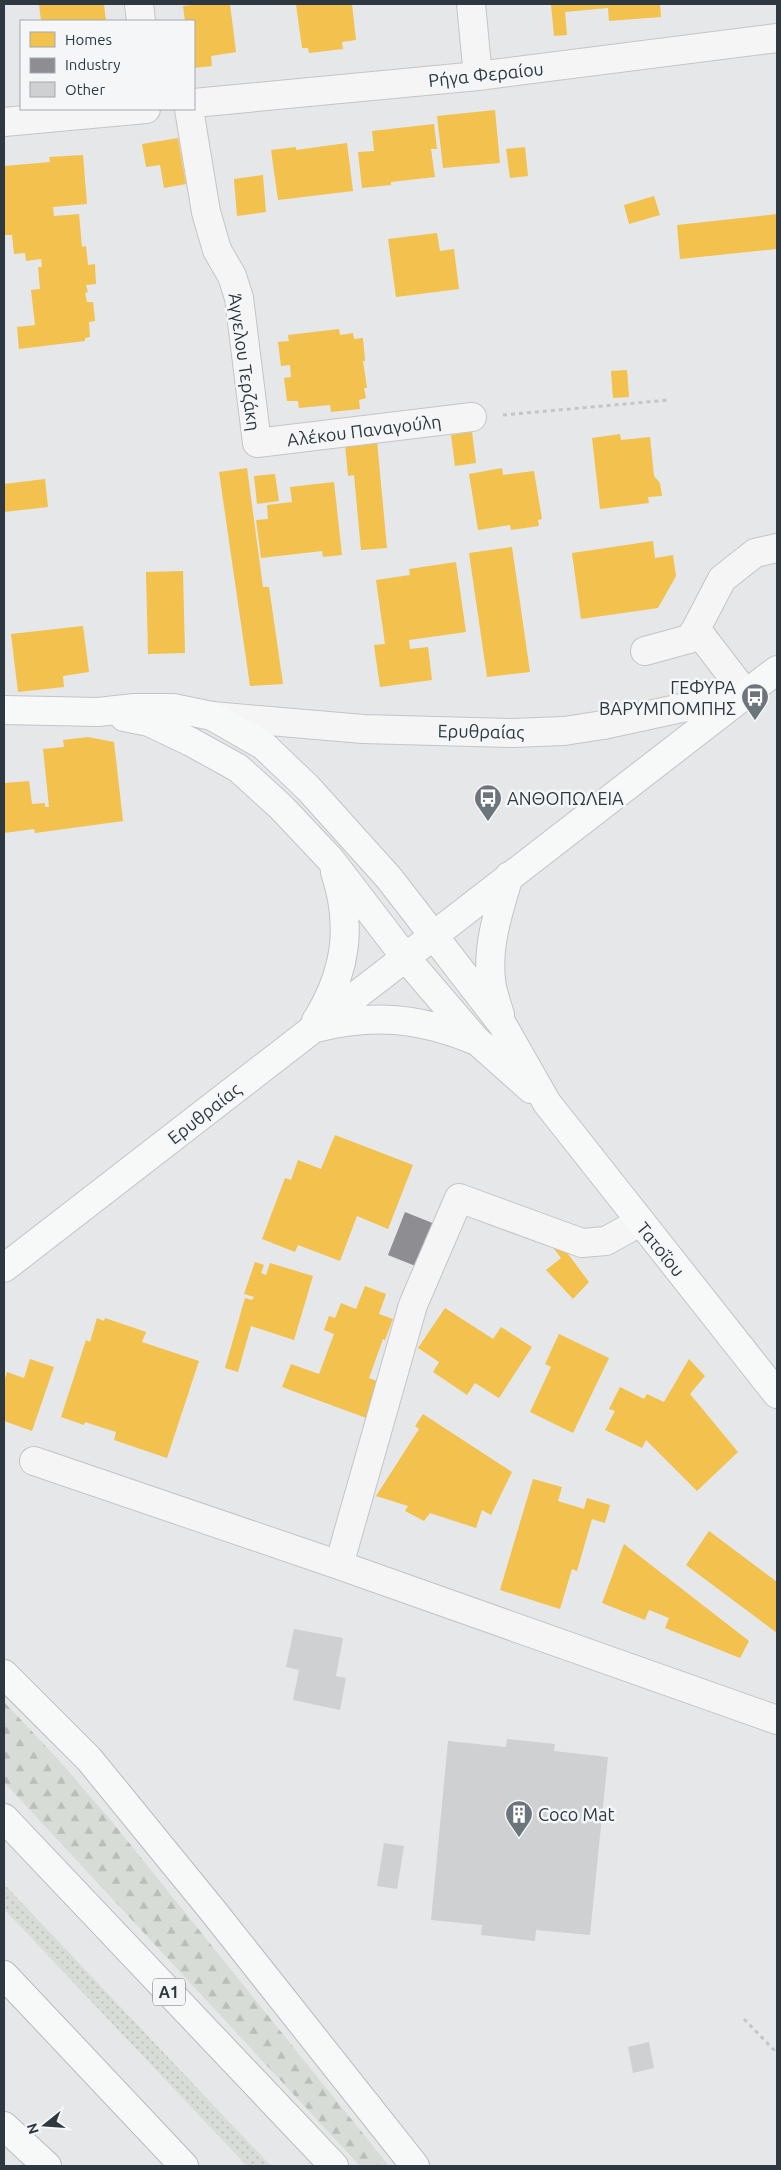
<svg xmlns="http://www.w3.org/2000/svg" width="781" height="2170" font-family="Ubuntu,sans-serif">
  <defs>
    <pattern id="grass-dots" width="8" height="8" patternUnits="userSpaceOnUse" patternTransform="scale(1.25)"><rect width="8" height="8" fill="#d7dcd6"/><path d="M2 2h.1M6 6h.1" fill="none" stroke="#b9beb9" stroke-width="1.8" stroke-linecap="round"/></pattern>
    <pattern id="forest-firs" width="22" height="20" patternUnits="userSpaceOnUse" patternTransform="scale(1.25)"><rect width="22" height="20" fill="#d7dcd6"/><path d="M5 1l3.5 6h-7zM16 11l3.5 6h-7z" fill="#b9beb9"/></pattern>
  </defs>
  <rect width="100%" height="100%" fill="#e5e7e9"/>
  <path fill="url(#grass-dots)" d="M4,1884L271,2166H247L4,1909Z"/>
  <path fill="url(#forest-firs)" d="M4,1702L56,1757L113,1823L389,2166H360L4,1782Z"/>
  <path fill="#f2c14e" d="M39,4H104L106,21H41Z
    M204,4H230L236,52L211,56L212,66L194,68V21H185L183,6Z
    M296,4H352L356,40L342,42L343,49L309,53L308,48H302Z
    M551,4H660L661,17L609,21L608,8L565,12L567,35L554,36Z
    M495,110L500,163L443,168L437,116Z
    M434,124L437,149H431L435,177L391,182V185L362,188L358,152L374,151L372,131Z
    M178,138L186,184L164,188L160,165L146,167L142,144Z
    M347,143L353,191L278,200L271,150L296,147V150Z
    M525,147L528,176L510,178L506,149Z
    M83,155L87,204L53,207L54,216L79,214L82,247L86,246L88,265L95,264L96,284L86,285L88,292L85,293L87,302H93L95,321L89,322L90,337L85,338V341L19,349L17,327L35,325L31,290L40,289L38,267H42L41,259L26,261L25,253L14,254L12,235H5L4,166L50,162L49,157Z
    M263,175L266,212L237,216L234,179Z
    M654,196L660,215L629,224L624,205Z
    M777,214V249L680,259L677,225Z
    M437,233L440,251L454,249L459,289L396,297L388,239Z
    M339,329L340,335L353,333L354,339L363,338L365,361H363L367,388H364L366,398L359,400L360,409L331,412L330,405L299,408L298,401H287L284,378L291,377L290,365L281,366L278,342L289,341L288,335Z
    M627,370L629,397L613,398L611,371Z
    M472,432L476,463L455,466L451,435Z
    M620,434L621,440L650,437L654,476L660,483L662,496L648,497L649,503L600,509L592,438Z
    M377,441L387,548L361,550L354,475L348,476L345,444Z
    M247,468L263,587H269L283,684L250,686L219,472Z
    M502,468L503,475L534,471L542,519L538,520L539,526L511,530L510,525L478,530L469,474Z
    M275,474L279,501L257,504L254,476Z
    M45,479L48,507L4,512V484Z
    M334,482L342,555L323,557L322,551L261,558L256,520L268,519L267,505L292,502L290,487Z
    M653,541L655,558L673,555L676,576L658,608L581,619L572,553Z
    M512,547L530,672L487,677L469,553Z
    M456,562L466,632L409,640L410,649L428,647L432,680L380,687L374,645L385,644L376,580L410,575L409,569Z
    M183,571L185,653L148,654L146,572Z
    M83,626L89,672L63,676L64,687L18,692L11,634Z
    M88,737L114,742L123,821L35,833L34,829L4,833L5,783L29,781L32,804L45,803V807H49L43,749L64,747L63,740Z
    M335,1135L413,1165L388,1229L357,1216L340,1261L298,1245L295,1252L262,1239L285,1178L291,1180L298,1160L321,1169Z
    M559,1242L589,1282L573,1299L546,1270L561,1258L552,1246Z
    M255,1262L264,1265L261,1273L266,1275L270,1263L313,1276L294,1340L251,1326L238,1372L225,1368L245,1298L252,1300L254,1297L244,1294Z
    M365,1286L386,1294L379,1314L393,1319L385,1340L383,1339L369,1378L382,1383L369,1419L282,1387L291,1364L319,1374L334,1334L324,1330L329,1316L335,1318L341,1303L356,1309Z
    M445,1308L493,1339L501,1327L532,1347L499,1398L475,1383L467,1395L433,1372L439,1362L418,1348Z
    M97,1318L104,1321L105,1318L146,1332L142,1342L199,1361L167,1458L114,1440L116,1432L85,1422L84,1425L61,1417L86,1340L90,1342Z
    M559,1334L609,1358L573,1433L530,1412L551,1367L545,1364Z
    M30,1359L54,1367L32,1431L4,1421V1382L7,1372L24,1378Z
    M689,1359L705,1376L690,1394L738,1452L697,1491L646,1440L642,1448L605,1430L615,1411L609,1409L620,1387L644,1399L647,1394L664,1402Z
    M423,1414L512,1472L491,1515L482,1510L476,1528L430,1513L424,1521L405,1511L408,1506L376,1496L419,1429L415,1426Z
    M533,1479L562,1487L558,1501L584,1509L587,1498L610,1505L605,1523L592,1519L577,1571L572,1569L560,1609L500,1590Z
    M709,1531L777,1582V1633L686,1565Z
    M624,1544L749,1641L740,1658L665,1628L669,1618L649,1610L645,1620L602,1603Z"/>
  <path fill="#8d8d92" d="M405,1212L435,1224L418,1267L388,1255Z"/>
  <path fill="#ced0d1" d="M294,1629L343,1638L336,1676L346,1678L340,1710L293,1700L299,1670L286,1667Z
    M507,1739L555,1744L554,1751L608,1757L590,1935L536,1930L535,1941L481,1935L482,1925L431,1920L448,1741L506,1747Z
    M384,1843L404,1846L397,1889L377,1886Z
    M649,2042L654,2068L633,2073L628,2047Z"/>
  <g fill="none" stroke-linecap="round" stroke-linejoin="round">
    <g stroke="#c3c5c7" stroke-width="30">
      <path id="minor" d="M139,4L141,21
        M471,4L478,76
        M194,103L478,76L777,38
        M189,109L206,212L217,250L232,276L239,298L257,443L472,417
        M4,122L146,109
        M645,651L689,639L696,629L722,579L755,553L777,548
        M212,716L363,729L512,733L564,731L603,725L746,694L696,629
        M34,1461L339,1565L777,1720
        M339,1565L413,1305L459,1198L582,1243L606,1241L640,1222"/>
    </g>
    <g stroke="#c2c4c7" stroke-width="30">
      <path id="major" d="M4,710L98,712L134,708H173L212,716L264,746L308,788L389,878L502,1024L547,1103L777,1394
        M124,717L149,722L191,742L238,768L281,807L330,859L405,957L476,1040L531,1089
        M500,1015C497,1004 492,992 491,980C487,944 499,910 509,876
        M316,1021C346,973 353,926 335,872
        M316,1028C373,1013 420,1018 474,1040
        M4,1268L777,670"/>
    </g>
    <g stroke="#b8bbbe" stroke-width="30">
      <path id="highway" d="M4,1674L89,1759L213,1911L415,2166
        M4,1818L334,2166
        M4,1975L184,2166
        M4,2126L47,2166"/>
    </g>
    <path stroke="#c3c6c7" stroke-width="3" stroke-dasharray="4 4" stroke-linecap="butt" d="M503,415L669,400
      M744,2019L777,2053"/>
    <use href="#minor" stroke="#f5f5f6" stroke-width="28"/>
    <use href="#major" stroke="#f7f8f8" stroke-width="28"/>
    <use href="#highway" stroke="#f7f8f8" stroke-width="28"/>
  </g>
  <defs>
    <g id="bus-pin" transform="scale(1.4375)"><path d="M0 17L-7.5 6A9.5 9.5 0 1 1 7.5 6Z" fill="#6d757c" stroke="#f4f6f8"/><path d="M-5-6H5V4H4V6H2V4H-2V6H-4V4H-5ZM-3.5-4V0h7V-4ZM-3.5 1.2v1.5H-2V1.2ZM2 1.2v1.5H3.5V1.2Z" fill="#fff"/></g>
    <g id="building-pin" transform="scale(1.4375)"><path d="M0 17L-7.5 6A9.5 9.5 0 1 1 7.5 6Z" fill="#6d757c" stroke="#f4f6f8"/><path d="M-4-6H4V6H1V3H-1V6H-4ZM-2.5-4.3h1.7v1.8h-1.7ZM.8-4.3h1.7v1.8H.8ZM-2.5-1h1.7V.8h-1.7ZM.8-1h1.7V.8H.8Z" fill="#fff"/></g>
  </defs>
  <g fill-rule="evenodd">
    <use href="#bus-pin" x="755" y="697"/>
    <use href="#bus-pin" x="488" y="798"/>
    <use href="#building-pin" x="519" y="1814"/>
  </g>
  <g text-anchor="middle" dominant-baseline="central" stroke-width="5" stroke-linejoin="round" paint-order="stroke">
    <rect fill="#f4f6f8" stroke="#697178" stroke-width="1" x="153" y="1978.5" width="32" height="27" rx="4"/>
    <g font-size="16" font-weight="bold" fill="#2d3841">
      <text x="169" y="1992">Α1</text>
    </g>
    <g font-size="18" fill="#2d3841" stroke="#f4f6f8">
      <text transform="translate(486 74) rotate(-6)">Ρήγα Φεραίου</text>
      <text transform="translate(245 362) rotate(82)">Άγγελου Τερζάκη</text>
      <text transform="translate(364 430) rotate(-7)">Αλέκου Παναγούλη</text>
      <text transform="translate(481 731) rotate(1)">Ερυθραίας</text>
      <text transform="translate(204 1113) rotate(-38)">Ερυθραίας</text>
      <text transform="translate(661 1249) rotate(51)">Τατοΐου</text>
    </g>
    <g font-size="18" fill="#2d3841" stroke="#f4f6f8" text-anchor="start">
      <text x="736" y="687" text-anchor="end">ΓΕΦΥΡΑ<tspan x="736" dy="21">ΒΑΡΥΜΠΟΜΠΗΣ</tspan></text>
      <text x="507" y="798">ΑΝΘΟΠΩΛΕΙΑ</text>
      <text x="538" y="1814">Coco Mat</text>
    </g>
  </g>
  <rect width="781" height="2170" fill="none" stroke="#2d3841" stroke-width="10"/>
  <rect x="20" y="20" width="175" height="90" fill="#f4f6f8" stroke="#a4aaaf"/>
  <rect x="30" y="32" width="25" height="15" fill="#f2c14e" stroke="#a4aaaf"/>
  <text x="65" y="45" font-size="15" fill="#2d3841">Homes</text>
  <rect x="30" y="58" width="25" height="15" fill="#8d8d92" stroke="#a4aaaf"/>
  <text x="65" y="70" font-size="15" fill="#2d3841">Industry</text>
  <rect x="30" y="82" width="25" height="15" fill="#ced0d1" stroke="#a4aaaf"/>
  <text x="65" y="95" font-size="15" fill="#2d3841">Other</text>
  <g transform="translate(45 2125) rotate(253)" stroke="#f4f6f8" stroke-width="4" paint-order="stroke">
  <path d="M0-4L9 19L0 12L-9 19Z" fill="#2d3841"/>
  <text y="-8" font-size="14" font-weight="bold" text-anchor="middle" fill="#2d3841">N</text>
  </g>
</svg>
